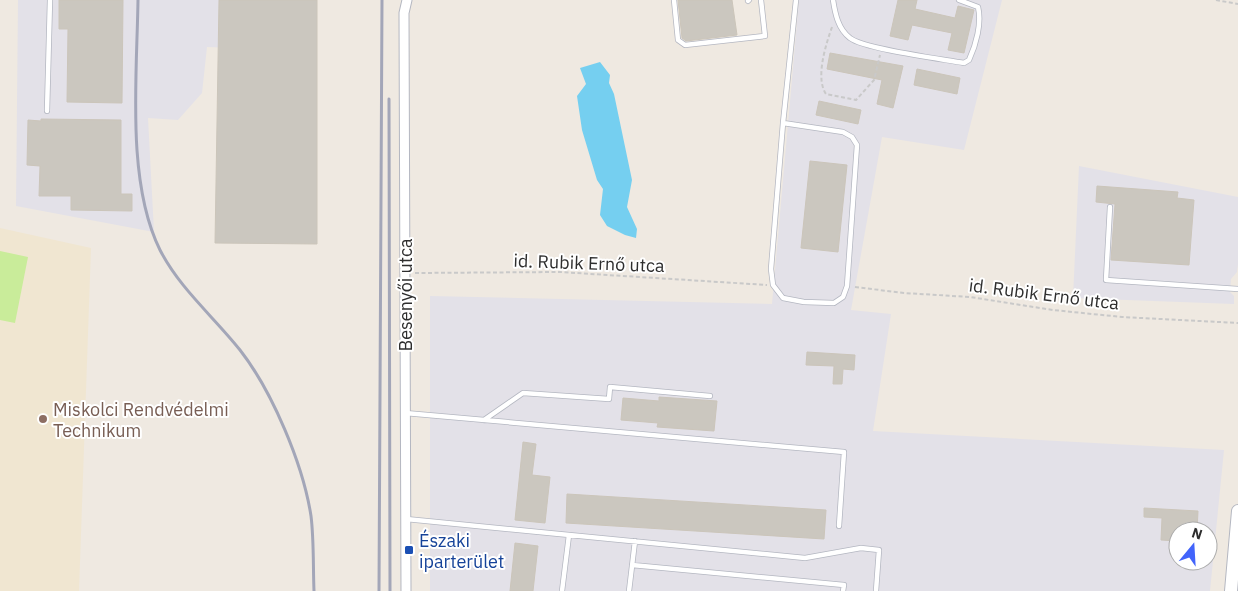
<svg xmlns="http://www.w3.org/2000/svg" width="1238" height="591" font-family="'IBM Plex Sans',sans-serif">
  <rect width="100%" height="100%" fill="#efe9e1"/>
  <path fill="#e3e1e8" fill-rule="evenodd" d="M18,0H299L298,50L207,47L202,93L178,120L148,118L154,232L16,206Z
    M799,0H1002L964,150L882,137L851,310L891,314L873,431L1224,450L1210,591H430V296L772,304ZM1178,531H1208V561H1178Z
    M1079,166L1238,197V264L1237,272L1231,279L1230,292L1234,296V304L1073,298Z"/>
  <path fill="#f0e6d1" d="M0,228L91,248L79,591H0Z"/>
  <path fill="#c9ec9a" d="M0,251L28,257L15,323L0,320Z"/>
  <path fill="#75cff0" d="M600,62L610,75L609,83L614,94L632,180L627,207L637,229L636,238L625,235L607,226L600,215L603,189L597,180L582,130L577,96L586,84L580,68Z"/>
  <path fill="#cbc7bf" stroke="#cbc5ba" d="M59,0H123L122,103L67,102L68,29H59Z
    M219,0H317V244L215,243Z
    M678,0H732L737,35L686,41L682,38Z
    M898,0H917L915,9L955,18L958,6L974,10L964,53L948,50L952,33L912,25L908,40L890,36Z
    M830,53L903,66L893,108L877,104L882,80L827,69Z
    M917,69L960,78L957,94L914,85Z
    M819,101L861,110L858,124L816,115Z
    M41,119L121,120V194H132V211L71,210V196H39L40,166L27,165L28,120L41,121Z
    M810,161L847,165L838,252L801,248Z
    M1097,186L1178,192L1177,198L1194,200L1189,265L1111,260L1115,204L1096,202Z
    M807,352L855,355L854,370L843,369L842,384H833L834,366L806,365Z
    M659,397L717,401L714,431L657,427L658,423L621,420L623,398L659,401Z
    M523,442L536,444L532,475L550,477L545,523L515,520Z
    M567,494L826,510L824,539L566,523Z
    M1144,508L1198,511L1197,531H1178V541L1161,540L1162,518L1144,517Z
    M515,543L538,546L533,591H510Z"/>
  <g fill="none" stroke-linecap="round" stroke-linejoin="round">
    <g stroke="#b4b7c1" stroke-width="6">
      <path id="lane" d="M674,0L678,40L685,45L765,36L761,0
        M833,0C835,13 838,29 850,38C864,49 942,59 964,63L969,60C976,45 982,23 978,7L959,0
        M748,1L749,0
        M47,111L50,0
        M783,123L843,132L852,137L857,145L847,286L843,297L834,303L804,302L783,298L773,285L771,269L783,123L796,0
        M1110,207L1106,280L1238,289
        M405,413L844,452L839,526
        M484,420L523,393L609,399L610,387L710,396
        M406,519L805,558L861,548L879,550L876,591
        M632,565L844,585L843,591
        M562,591L569,535
        M629,591L635,541"/>
    </g>
    <g stroke="#b4b7c1" stroke-width="11">
      <path id="street" d="M406,591L404,13L407,0"/>
    </g>
    <g stroke="#b4b7c1" stroke-width="14">
      <path id="secondary" d="M1231,591L1238,511"/>
    </g>
    <path stroke="#c9c9c9" stroke-width="2" stroke-dasharray="4 2.5" stroke-linecap="butt" d="M1216,0L1238,4
      M832,27C826,44 815,78 826,94L856,100L874,80L880,55
      M415,273L560,272L767,285
      M855,287L904,293L970,297L1053,310L1122,317L1238,323"/>
    <use href="#lane" stroke="#fff" stroke-width="4.5"/>
    <use href="#street" stroke="#fff" stroke-width="9"/>
    <use href="#secondary" stroke="#fff" stroke-width="12"/>
    <path stroke="#a3a6b8" stroke-width="3" d="M138,0C137,75 126,182 160,250C180,289 214,317 240,350C272,391 303,464 311,516C314,540 313,566 314,591
      M389,99L390,591
      M379,591L382,0"/>
  </g>
  <circle fill="#8d6e63" stroke="#fff" stroke-width="2" cx="43" cy="419" r="5"/>
  <rect fill="#1a4fb4" stroke="#fff" stroke-width="2" x="404" y="545" width="10" height="10" rx="2.5"/>
  <g text-anchor="middle" dominant-baseline="central" stroke-width="4" stroke-linejoin="round" paint-order="stroke">
    <g font-size="18" fill="#2e2e2e" stroke="#fff">
      <text transform="translate(589 263) rotate(2)">id. Rubik Ernő utca</text>
      <text transform="translate(1044 294) rotate(7)">id. Rubik Ernő utca</text>
      <text transform="translate(405 295) rotate(-90)">Besenyői utca</text>
    </g>
    <g font-size="18" fill="#785e54" stroke="#fff" text-anchor="start">
      <text x="53" y="409">Miskolci Rendvédelmi<tspan x="53" dy="21">Technikum</tspan></text>
    </g>
    <g font-size="18" fill="#164399" stroke="#fff" text-anchor="start">
      <text x="419" y="540">Északi<tspan x="419" dy="21">iparterület</tspan></text>
    </g>
  </g>
  <g transform="translate(1193 546) rotate(18)"><circle r="24" fill="#ffffff" stroke="#ababab"/>
  <path d="M0-4L9 19L0 12L-9 19Z" fill="#4264fb"/>
  <text y="-8" font-size="14" font-weight="bold" text-anchor="middle" fill="#2e2e2e">N</text>
  </g>
</svg>
